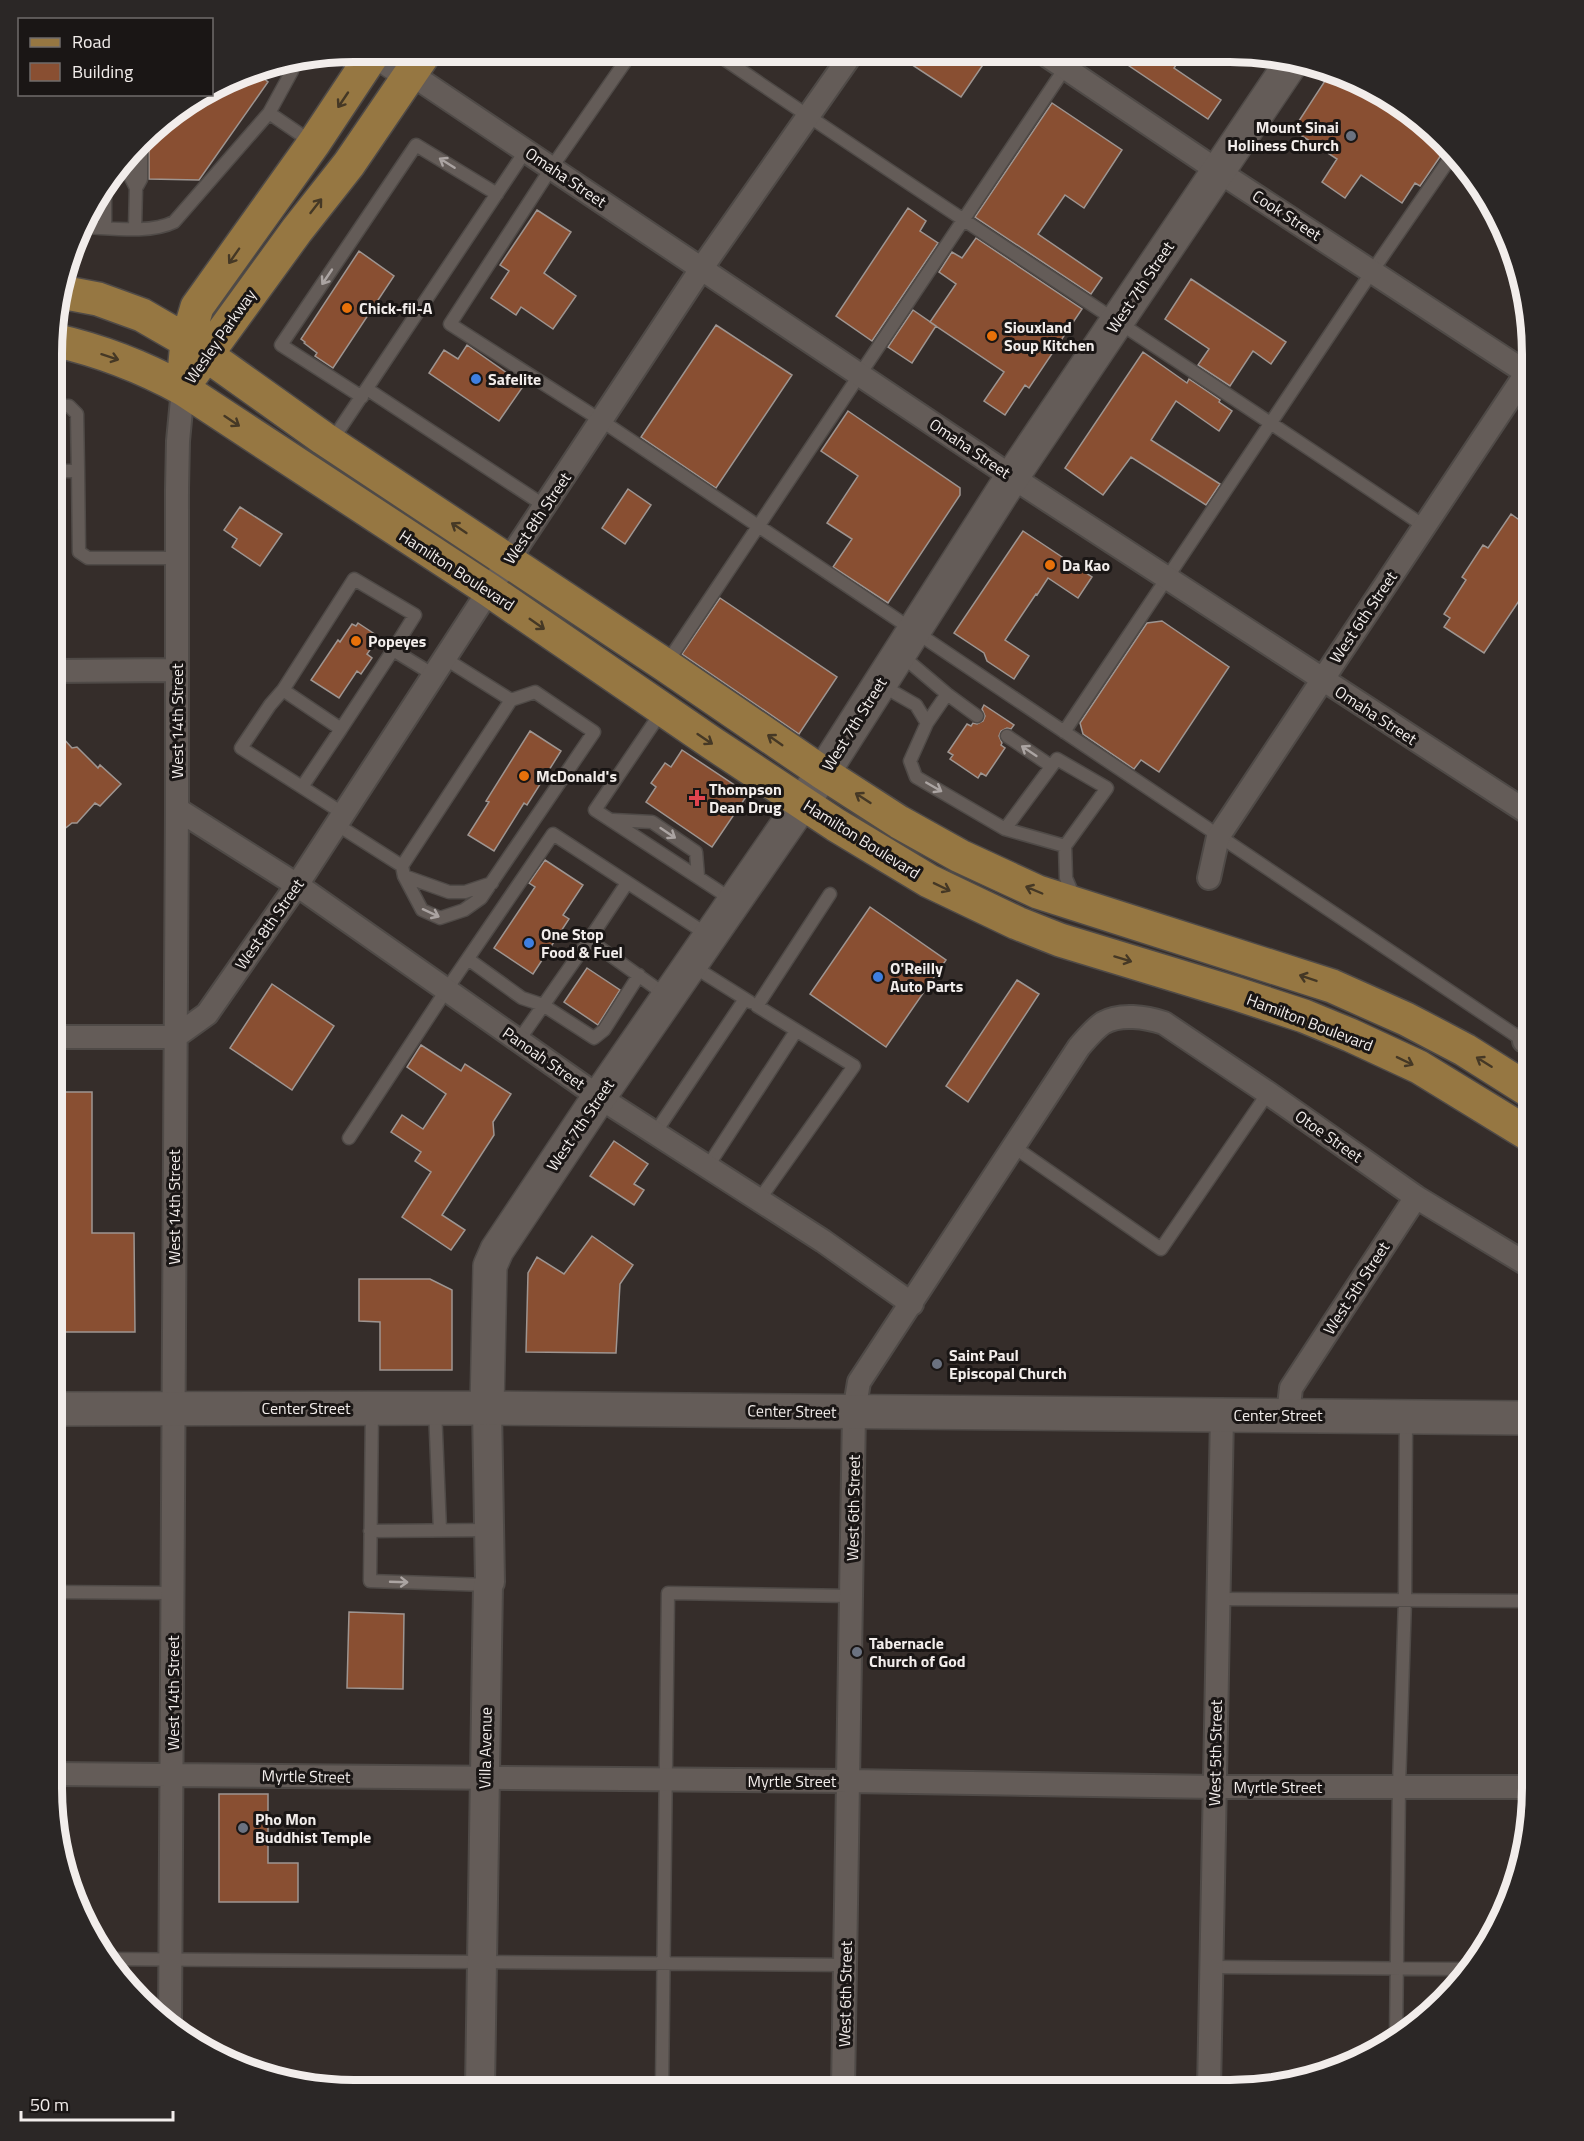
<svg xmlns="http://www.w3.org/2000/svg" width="1584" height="2141" font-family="'Titillium Web',sans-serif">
  <rect width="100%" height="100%" fill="#352d2a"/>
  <path fill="#894f32" stroke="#9e9591" stroke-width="1.5" d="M894,53H991L961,97Z
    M1110,53H1184L1174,68L1221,100L1208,119Z
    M252,69L268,82L199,180L149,179V142L147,135L154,126Z
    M1332,70L1346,74L1392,100L1422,121L1448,145L1420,186L1415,183L1402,203L1361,175L1345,198L1322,182L1337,159L1293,130Z
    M1052,103L1122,150L1084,208L1065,195L1038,234L1102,278L1091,294L975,217Z
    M908,208L926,221L920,231L938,243L872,341L836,316Z
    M537,210L571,232L544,273L576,296L553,329L521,307L516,315L491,298L509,271L500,265Z
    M976,238L1082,309L1029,388L1025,385L1005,415L984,401L1004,372L930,322L956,284L939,272L952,252L962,258Z
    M359,251L394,276L333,368L315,356L317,353L304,343L305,342L301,339Z
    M1191,279L1286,342L1271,364L1253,351L1230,386L1198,365L1209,349L1165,319Z
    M913,310L936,326L912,363L888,347Z
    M716,325L792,375L716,488L641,437Z
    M467,345L524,385L499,421L429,373L444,350L458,359Z
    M1143,352L1187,383L1189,379L1220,400L1219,402L1232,411L1219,431L1176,401L1151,440L1220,484L1206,505L1131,457L1103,495L1065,468Z
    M848,411L960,488V495L888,603L833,567L852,539L827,523L858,476L821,451Z
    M628,489L651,505L625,544L602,528Z
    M1533,498V580L1484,653L1444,627L1450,618L1444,614L1466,580L1462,577L1483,545L1488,548L1511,514L1518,519Z
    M240,507L282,534L260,566L232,547L237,539L224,530Z
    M1023,531L1092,577L1078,598L1048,578L1037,595L1036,594L1005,640L1029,656L1014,679L987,661L984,653L954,633Z
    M720,598L837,677L799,734L682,654Z
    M1162,621L1229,667L1159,772L1141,760L1134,769L1083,734L1080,723L1147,623Z
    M358,623L379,637L367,654L372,658L361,674L357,671L339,698L311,680L338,640L340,642L352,624L356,626Z
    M984,705L1014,725L1011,729L1007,728L1001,731L999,736L1002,743L1001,745L1005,748L986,776L981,773L978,778L950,759L953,755L948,752L967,724L971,726L973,723L977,724L983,721L985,716L982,709Z
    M53,727L72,748L77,747L98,768L100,765L121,784L100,806L95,803L77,823H72L53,838Z
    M530,731L561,751L527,805L524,803L494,851L468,835L489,802L486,801Z
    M682,750L748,794L712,847L646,802L656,787L651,783L665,763L671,767Z
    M545,860L583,885L563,915L569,919L533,974L494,948L535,887L529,883Z
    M870,907L946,960L886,1047L810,994Z
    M587,968L620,990L598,1025L564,1002Z
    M1017,980L1039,994L968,1102L946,1086Z
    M272,984L334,1026L292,1090L230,1048Z
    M421,1045L461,1071L465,1064L511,1094L493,1122L494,1135L442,1215L465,1230L451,1250L402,1217L431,1172L415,1161L421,1152L391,1132L402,1115L423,1129L446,1094L407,1067Z
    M52,1092H92V1233H134L135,1332H52Z
    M614,1141L648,1164L634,1184L644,1190L634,1205L590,1176Z
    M592,1236L633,1265L620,1284L616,1353L526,1352L528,1273L537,1257L564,1274Z
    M359,1279H430L452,1290V1370H380V1322L359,1321Z
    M349,1612L404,1614L403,1689L347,1688Z
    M219,1794H268V1863H298V1902H219Z"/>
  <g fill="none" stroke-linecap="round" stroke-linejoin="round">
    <g stroke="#4f4a47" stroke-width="15">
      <path id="service" d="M632,52L552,167L450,324L602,421L1527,1043
        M714,52C949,213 1188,366 1424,526
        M269,113L292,71L280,63
        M131,155L130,176L136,188L135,228
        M105,186V227
        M136,188L141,179V142
        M83,227C110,228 150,234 174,222L269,113L313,143
        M367,389L545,506
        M362,397L281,345L416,145L497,194
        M331,442L526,150
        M53,471H78L77,414L69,406H53
        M78,471L79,552L88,558H176
        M393,650L341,729L283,690L354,579L415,615L393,650L434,675
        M900,654L947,694L977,716
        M666,664L1065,68
        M881,685L916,705L927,723
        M283,690L270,705L241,748L344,814
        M947,694L927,723L910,761L916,777L1005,829L1065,846L1107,788L1057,759L1005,829
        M662,711L595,810L734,901
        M1064,732L1373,270L1455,151
        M1007,736L1051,766
        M302,787L341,729
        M613,820L652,822L696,852L698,876
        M336,824L402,866L404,876L422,910L440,918L464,910L481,898L594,732L535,692L511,700
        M1065,846L1066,878L1075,899
        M402,866L511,700L444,658
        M404,876L449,892H465L492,883
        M589,940L627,883
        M468,959L522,998L543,1005L594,1038L604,1030L639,975
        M691,965L750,1002
        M519,1040L589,940L667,996
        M655,1133L745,999
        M349,1138L447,989L553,834L708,935
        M1014,1147L1161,1249L1268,1093
        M708,1166L796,1031
        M759,1200L854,1066L757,1006L830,894
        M435,1409L440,1530
        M372,1410L370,1581L488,1585
        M370,1531L489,1530
        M51,1592L173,1593
        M1218,1599L1532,1601
        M108,1959L845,1965
        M1212,1967L1470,1969
        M1396,2038L1399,1786L1405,1599L1406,1418
        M662,2088L668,1593L852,1596"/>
    </g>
    <g stroke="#4f4a47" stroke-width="26">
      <path id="minor" d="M1043,53L1218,171L1533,377
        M411,74L1012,477L1533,816
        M53,671L177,670
        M177,809L297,885L599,1097L823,1241L912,1304
        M1209,878L1218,837L1533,363
        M52,1037H175L207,1014L297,885L508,561L701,269L853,52
        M1524,1041L1533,1028
        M1288,1415L1291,1388L1416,1197
        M51,1774L849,1781L1214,1787H1532
        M170,2025L177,809V489L178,441L183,389
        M843,2089L854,1412L859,1382L1079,1047C1086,1039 1094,1029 1103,1023C1120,1013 1146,1017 1164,1023L1268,1093L1416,1197L1533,1268
        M1209,2090L1222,1415"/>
    </g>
    <g stroke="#4f4a47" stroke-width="32">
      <path id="tertiary" d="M480,2088L488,1585L490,1582L487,1408"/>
    </g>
    <g stroke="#4f4a47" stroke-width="36">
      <path id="secondary" d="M376,51L411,74
        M487,1408L490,1266L497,1250L599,1097L823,773L1012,477L1293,60
        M52,1409L487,1408L1533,1418"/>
    </g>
    <g stroke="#4f4a47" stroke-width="36">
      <path id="primary" d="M61,292L98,299L142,315L187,341L323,438L665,665L823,773L899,822L960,856L1038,892L1332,986L1406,1019L1465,1050L1533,1093
        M54,340C98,350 143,367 183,389L489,590L712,743L836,825L929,881L1017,923L1060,940L1234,993L1304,1016L1350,1035L1419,1067L1533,1137
        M185,363L187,341L197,307L314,143L375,51
        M193,373L297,230L349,164L426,51"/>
    </g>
    <use href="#service" stroke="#645c58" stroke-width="12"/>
    <use href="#minor" stroke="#645c58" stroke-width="22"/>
    <use href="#tertiary" stroke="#645c58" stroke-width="28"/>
    <use href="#secondary" stroke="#645c58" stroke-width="33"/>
    <use href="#primary" stroke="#967742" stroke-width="33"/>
  </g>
  <defs><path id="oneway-shaft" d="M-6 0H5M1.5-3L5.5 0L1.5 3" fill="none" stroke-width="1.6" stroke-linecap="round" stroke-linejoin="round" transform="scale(1.5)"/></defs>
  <g stroke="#453825">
    <use href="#oneway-shaft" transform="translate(343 100) rotate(124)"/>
    <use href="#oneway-shaft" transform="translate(316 206) rotate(-52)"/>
    <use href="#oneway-shaft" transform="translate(234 256) rotate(125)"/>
    <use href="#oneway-shaft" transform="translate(110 357) rotate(18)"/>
    <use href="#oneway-shaft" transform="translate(232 421) rotate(34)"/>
    <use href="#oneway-shaft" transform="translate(459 528) rotate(-146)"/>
    <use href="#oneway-shaft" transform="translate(537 624) rotate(35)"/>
    <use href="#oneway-shaft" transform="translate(705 739) rotate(34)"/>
    <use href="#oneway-shaft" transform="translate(775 740) rotate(-145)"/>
    <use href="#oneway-shaft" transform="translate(863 798) rotate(-147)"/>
    <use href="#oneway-shaft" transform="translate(942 887) rotate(26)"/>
    <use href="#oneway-shaft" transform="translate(1034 890) rotate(-157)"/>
    <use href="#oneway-shaft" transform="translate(1123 959) rotate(17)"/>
    <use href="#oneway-shaft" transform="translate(1308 978) rotate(-161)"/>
    <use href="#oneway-shaft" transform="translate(1405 1061) rotate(26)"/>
    <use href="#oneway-shaft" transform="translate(1484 1062) rotate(-148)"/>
  </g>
  <g stroke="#aba4a2">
    <use href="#oneway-shaft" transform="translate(447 163) rotate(-148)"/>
    <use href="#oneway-shaft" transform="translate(327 277) rotate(124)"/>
    <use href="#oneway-shaft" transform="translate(1029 751) rotate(-146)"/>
    <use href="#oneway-shaft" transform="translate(934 787) rotate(30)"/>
    <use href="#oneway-shaft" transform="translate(668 833) rotate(34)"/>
    <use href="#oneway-shaft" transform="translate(431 913) rotate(25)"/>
    <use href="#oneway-shaft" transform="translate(399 1582) rotate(2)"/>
  </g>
  <g fill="#6b7280" stroke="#1a1615" stroke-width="2">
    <circle cx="1351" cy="136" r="6"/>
    <circle cx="937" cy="1364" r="6"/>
    <circle cx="857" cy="1652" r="6"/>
    <circle cx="243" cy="1828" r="6"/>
  </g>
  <g fill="#e8710a" stroke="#1a1615" stroke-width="2">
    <circle cx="347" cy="308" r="6"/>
    <circle cx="992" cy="336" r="6"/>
    <circle cx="1050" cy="565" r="6"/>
    <circle cx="356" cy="641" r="6"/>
    <circle cx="524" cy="776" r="6"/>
  </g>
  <g fill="#3f7fe0" stroke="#1a1615" stroke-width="2">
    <circle cx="476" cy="379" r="6"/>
    <circle cx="529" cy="943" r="6"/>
    <circle cx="878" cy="977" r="6"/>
  </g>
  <path fill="#e0444e" stroke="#1a1615" stroke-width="2" d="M694 789h6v6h6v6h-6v6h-6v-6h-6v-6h6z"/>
  <g text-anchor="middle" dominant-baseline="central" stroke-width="6" stroke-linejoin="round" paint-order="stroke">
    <g font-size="16" font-weight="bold" fill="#f2edeb" stroke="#1a1615" text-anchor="start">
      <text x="1339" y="127" text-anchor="end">Mount Sinai<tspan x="1339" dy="18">Holiness Church</tspan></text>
      <text x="359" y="308">Chick-fil-A</text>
      <text x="1004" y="327">Siouxland<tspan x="1004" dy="18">Soup Kitchen</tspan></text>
      <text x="488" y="379">Safelite</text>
      <text x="1062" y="565">Da Kao</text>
      <text x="368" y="641">Popeyes</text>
      <text x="536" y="776">McDonald's</text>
      <text x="709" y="789">Thompson<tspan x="709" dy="18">Dean Drug</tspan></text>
      <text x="541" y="934">One Stop<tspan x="541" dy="18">Food &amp; Fuel</tspan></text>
      <text x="890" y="968">O'Reilly<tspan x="890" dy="18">Auto Parts</tspan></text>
      <text x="949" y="1355">Saint Paul<tspan x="949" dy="18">Episcopal Church</tspan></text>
      <text x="869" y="1643">Tabernacle<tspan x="869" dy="18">Church of God</tspan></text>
      <text x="255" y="1819">Pho Mon<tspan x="255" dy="18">Buddhist Temple</tspan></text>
    </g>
    <g font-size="16" fill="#f2edeb" stroke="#1a1615">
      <text transform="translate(566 177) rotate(34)">Omaha Street</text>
      <text transform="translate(1287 215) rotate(33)">Cook Street</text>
      <text transform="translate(1140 287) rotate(-56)">West 7th Street</text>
      <text transform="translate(220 336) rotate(-55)">Wesley Parkway</text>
      <text transform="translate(970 448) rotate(34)">Omaha Street</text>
      <text transform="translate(537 518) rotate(-56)">West 8th Street</text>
      <text transform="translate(457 570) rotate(33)">Hamilton Boulevard</text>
      <text transform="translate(1363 617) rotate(-56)">West 6th Street</text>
      <text transform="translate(1376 715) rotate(33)">Omaha Street</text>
      <text transform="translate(177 721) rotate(-90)">West 14th Street</text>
      <text transform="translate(854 724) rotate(-58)">West 7th Street</text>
      <text transform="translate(862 839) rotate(32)">Hamilton Boulevard</text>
      <text transform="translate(269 924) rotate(-55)">West 8th Street</text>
      <text transform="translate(1310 1022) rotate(21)">Hamilton Boulevard</text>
      <text transform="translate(544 1058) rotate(35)">Panoah Street</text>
      <text transform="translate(580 1125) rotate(-56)">West 7th Street</text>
      <text transform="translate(1329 1136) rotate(35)">Otoe Street</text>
      <text transform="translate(174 1207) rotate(-90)">West 14th Street</text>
      <text transform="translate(1356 1288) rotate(-57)">West 5th Street</text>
      <text x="306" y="1408">Center Street</text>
      <text transform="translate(792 1411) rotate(1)">Center Street</text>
      <text x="1278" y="1415">Center Street</text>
      <text transform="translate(853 1508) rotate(-89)">West 6th Street</text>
      <text transform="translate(173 1693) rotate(-90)">West 14th Street</text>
      <text transform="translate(485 1748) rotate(-89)">Villa Avenue</text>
      <text transform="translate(1215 1753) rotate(-89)">West 5th Street</text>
      <text transform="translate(306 1776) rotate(1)">Myrtle Street</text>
      <text x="792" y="1781">Myrtle Street</text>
      <text x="1278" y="1787">Myrtle Street</text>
      <text transform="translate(845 1994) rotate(-89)">West 6th Street</text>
    </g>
  </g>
  <path d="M0 0H1584V2141H0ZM354 62H1230A292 292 0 0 1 1522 354V1788A292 292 0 0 1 1230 2080H354A292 292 0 0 1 62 1788V354A292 292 0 0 1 354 62Z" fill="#2b2726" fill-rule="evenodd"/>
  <path fill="none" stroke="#f2edeb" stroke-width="8" d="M354 62H1230A292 292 0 0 1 1522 354V1788A292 292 0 0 1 1230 2080H354A292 292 0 0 1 62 1788V354A292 292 0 0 1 354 62Z"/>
  <rect x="18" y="18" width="195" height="78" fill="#1a1615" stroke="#706c6b" stroke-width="1.5"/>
  <rect x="30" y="38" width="30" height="9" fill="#967742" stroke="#706c6b" stroke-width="1.5"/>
  <text x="72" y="48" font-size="18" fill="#f2edeb">Road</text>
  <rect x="30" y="63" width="30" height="18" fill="#894f32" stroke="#706c6b" stroke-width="1.5"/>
  <text x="72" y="78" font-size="18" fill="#f2edeb">Building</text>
  <path d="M21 2111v9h152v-9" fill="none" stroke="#f2edeb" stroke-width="3"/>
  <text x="30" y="2111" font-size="18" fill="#f2edeb" stroke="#1a1615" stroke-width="4.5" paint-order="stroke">50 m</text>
</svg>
